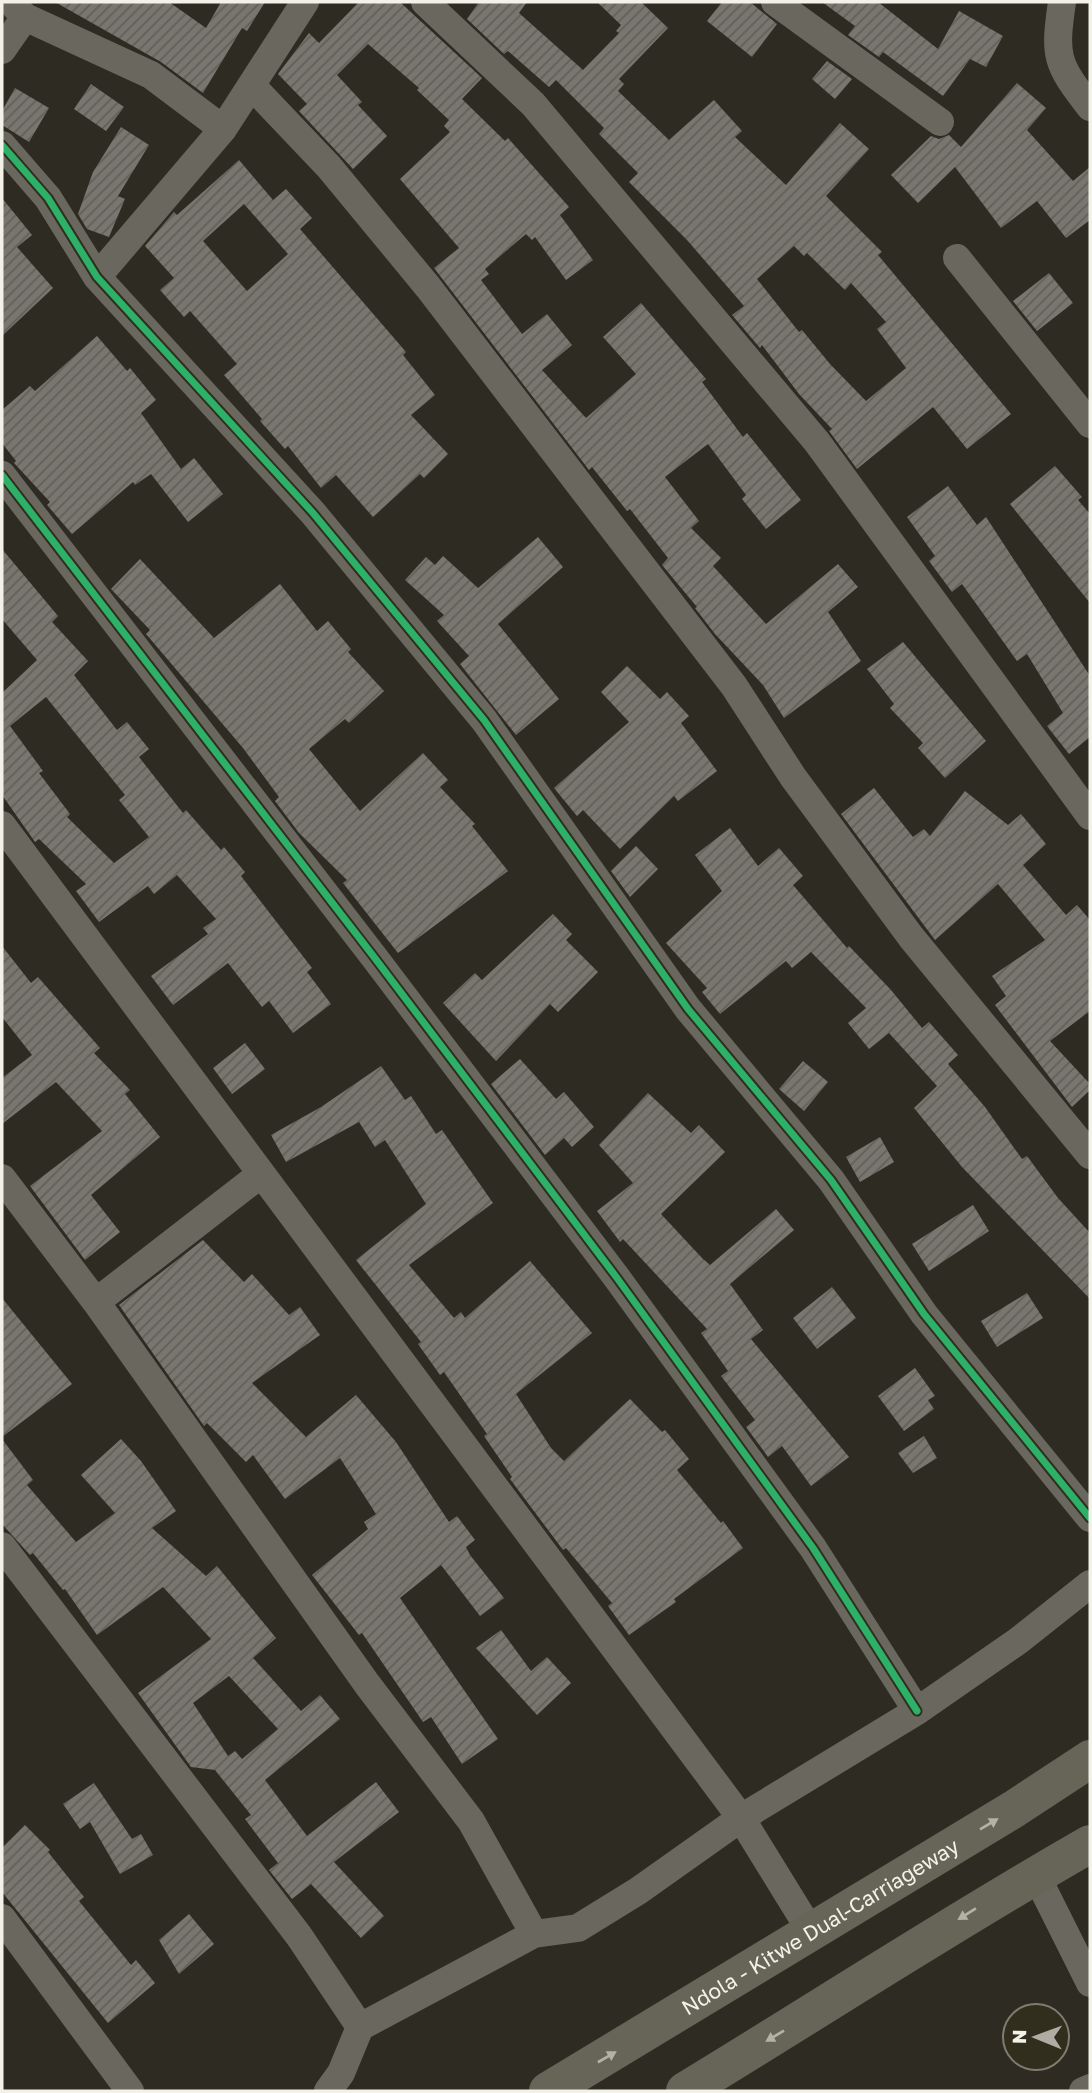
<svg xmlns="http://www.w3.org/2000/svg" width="1092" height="2093" font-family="'Golos Text',sans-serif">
  <defs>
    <pattern id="building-hatch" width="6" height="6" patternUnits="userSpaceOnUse" patternTransform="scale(1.75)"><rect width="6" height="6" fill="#78766e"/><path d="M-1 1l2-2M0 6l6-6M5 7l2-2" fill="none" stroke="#60605a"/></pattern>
  </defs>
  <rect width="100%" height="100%" fill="#2d2b22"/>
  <path fill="url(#building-hatch)" fill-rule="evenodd" d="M55,2H169L206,28L221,2H265L247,31L242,28L203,93L161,62Z
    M359,2H400L482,78L462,99L505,141L508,138L569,207L560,215L593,260L566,280L535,237L532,240L526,234L485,269L489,274L481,280L522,334L547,314L572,345L542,370L586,418L636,374L603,337L641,303L706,379L702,382L743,437L747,433L801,500L766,529L742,499L746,495L708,444L665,477L699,521L691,528L721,558L713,566L766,624L838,564L858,587L828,612L861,661L784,718L763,685L715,634L695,608L697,607L662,565L668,558L630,509L627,511L592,467L589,470L434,268L459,248L400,179L450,132L444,126L449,120L417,90L419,88L368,44L337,75L362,102L358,105L387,136L353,169L299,111L307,104L278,74L309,33L319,43Z
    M479,2H527L519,13L583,70L619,33L616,31L621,25L597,2H641L668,28L619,79L624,84L618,91L669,140L714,100L742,131L735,137L786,185L840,123L869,149L826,196L882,252L878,255L1011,414L967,449L933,407L857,469L829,431L832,429L799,394L762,345L760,348L732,315L744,306L687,240L629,182L638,173L599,134L604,128L556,80L549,87L508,51L504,54L467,19ZM794,246L804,256L807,253L845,290L851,283L886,322L877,329L906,368L866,401L830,364L802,330L799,332L757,279Z
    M722,2H750L777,24L752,57L707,21Z
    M822,2H878L938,49L959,11L1003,36L986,67L970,59L943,96L883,52L879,57L848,35L855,26Z
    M827,61L852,79L835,99L812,79Z
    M1017,83L1046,108L1027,130L1073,181L1090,167V220L1066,238L1037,201L1001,228L955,167L918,203L891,175L931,136L939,139L949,135L961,147Z
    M91,84L124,107L106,131L74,109Z
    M15,88L49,108L29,142L2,125V111Z
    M121,127L149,145L118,196L125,199L109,237L87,229L78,214L93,172Z
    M239,160L273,200L286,189L312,218L300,229L406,352L403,355L435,395L411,415L448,454L424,478L420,474L373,517L336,475L321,488L288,446L285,449L260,421L262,419L224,375L237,364L190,311L184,317L160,290L174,278L145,246L174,212L177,215ZM244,204L288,254L247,291L203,241Z
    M2,198L32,235L17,247L53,288L2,336Z
    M1049,273L1073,303L1037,331L1013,301Z
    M97,336L127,371L130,368L156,400L141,413L181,469L194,458L223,494L188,522L151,474L135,485L133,482L72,534L47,505L50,502L14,463L16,461L2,443V410L30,386L35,391Z
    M1055,466L1082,497L1078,500L1090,514V603L1010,504Z
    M948,486L977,525L986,517L1090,676V737L1069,754L1047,726L1063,713L1027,654L1017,661L962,584L952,592L929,561L935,556L907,517Z
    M538,537L563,567L498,624L559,699L516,735L460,664L469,656L437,621L444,615L405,580L426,557L435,565L443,556L478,588Z
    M2,549L58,616L52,622L88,661L74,675L117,730L127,722L149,749L139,757L183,813L186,810L221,850L224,847L245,872L241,876L312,968L307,972L331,1004L293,1033L269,1001L262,1007L228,963L173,1005L151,976L208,934L203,928L216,919L177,875L154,894L148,886L99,922L76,891L86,884L39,839L35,842L2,795V693L37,660L2,619ZM46,697L125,795L119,800L149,837L114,863L67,817L70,814L39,773L43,771L10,726Z
    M140,559L214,638L280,584L317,631L328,621L351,649L348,652L384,691L349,723L345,719L309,749L360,811L423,753L448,780L440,787L475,824L472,826L508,871L398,953L343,883L347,880L299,833L275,801L279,797L243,748L146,634L150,630L111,589Z
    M903,642L986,741L945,778L918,748L923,743L890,708L894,704L867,669Z
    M627,666L660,699L667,692L689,716L681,723L717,771L678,801L674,796L620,849L583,810L577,816L554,788L629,722L601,692Z
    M874,788L913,837L924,829L930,836L965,791L1008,825L1021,814L1046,844L1023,865L1066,915L1077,905L1090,920V1011L1050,1041L1090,1084V1090L1072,1107L995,1005L1006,996L992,976L1045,940L998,884L935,940L841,814Z
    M730,828L758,866L779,848L803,876L793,885L847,948L849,946L891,990L922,1028L929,1022L958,1055L948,1064L985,1107L1022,1159L1027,1156L1058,1198L1090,1233V1299L962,1167L914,1108L937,1086L889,1033L869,1049L848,1023L866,1008L811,952L792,968L786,961L720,1014L702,992L707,988L666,943L722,891L695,855Z
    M636,846L658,869L630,897L611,871Z
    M553,914L572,934L566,940L598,972L558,1012L550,1004L496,1061L443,1003L475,973L482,980Z
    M2,946L31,983L38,977L100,1048L94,1053L130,1090L125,1094L160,1137L91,1195L120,1232L85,1260L30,1186L102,1131L56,1082L2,1124V1078L32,1055L2,1017Z
    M245,1043L265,1069L232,1094L213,1068Z
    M520,1059L556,1099L564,1092L594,1127L572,1147L564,1138L545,1155L491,1084Z
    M803,1061L828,1082L804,1111L779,1089Z
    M381,1066L405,1100L411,1096L436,1134L442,1130L493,1203L409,1265L454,1318L461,1312L465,1318L530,1261L592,1333L516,1394L551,1448L564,1461L630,1399L662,1432L665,1430L689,1459L677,1470L721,1523L723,1521L743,1548L674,1599L676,1602L629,1635L608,1606L612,1603L566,1548L563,1550L510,1479L512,1477L484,1436L487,1434L444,1372L440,1375L418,1344L421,1342L356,1260L426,1204L385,1140L375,1147L359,1122L286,1162L271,1135L321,1107Z
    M648,1093L691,1133L699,1125L725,1152L661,1214L702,1258L710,1265L776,1209L794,1230L730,1284L763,1330L751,1339L849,1457L811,1486L782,1446L768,1457L763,1450L746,1427L755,1420L721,1376L728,1371L701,1333L707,1329L623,1239L620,1242L597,1211L633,1183L599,1145Z
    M880,1137L894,1162L860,1182L846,1157Z
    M973,1205L989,1231L929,1271L912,1244Z
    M203,1240L244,1282L252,1274L289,1315L300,1307L320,1335L252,1383L306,1437L356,1395L396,1442L449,1522L457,1516L475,1540L466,1547L470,1555L504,1598L480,1616L441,1565L400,1598L498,1739L462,1764L431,1717L423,1722L362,1633L359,1635L312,1575L368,1529L364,1522L376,1514L340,1458L285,1499L253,1455L246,1462L207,1423L204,1426L119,1305Z
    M832,1287L856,1318L817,1349L793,1318Z
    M1027,1293L1043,1318L997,1347L981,1321Z
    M2,1298L72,1384L2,1437Z
    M915,1368L935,1396L928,1400L934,1409L904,1431L878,1396Z
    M924,1436L937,1458L913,1473L898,1453Z
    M2,1439L33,1480L27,1485L76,1542L115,1513L81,1475L121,1439L141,1461L176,1511L152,1528L206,1576L217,1566L276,1638L253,1658L301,1711L320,1695L340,1719L265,1780L307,1836L376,1782L399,1812L334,1862L384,1916L361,1938L311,1884L292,1899L269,1870L278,1863L245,1819L251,1815L215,1770L191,1767L138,1693L211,1639L163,1587L97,1635L65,1589L63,1590L33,1553L30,1555L2,1524ZM229,1676L278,1729L242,1759L235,1751L228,1756L193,1703Z
    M501,1630L531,1671L547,1657L571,1683L537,1715L476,1648Z
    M94,1783L132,1839L141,1834L153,1855L120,1874L90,1822L80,1829L63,1804Z
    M25,1825L50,1850L48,1852L84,1897L79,1901L131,1965L136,1960L155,1983L108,2023L2,1892V1848Z
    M189,1914L214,1944L179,1974L159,1940Z"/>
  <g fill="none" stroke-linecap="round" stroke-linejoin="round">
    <path stroke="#6a685e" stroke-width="28" d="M11,2L25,17L151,75L223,129
      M425,2L533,104L817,442L1090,816
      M775,2L940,122
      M1062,2C1054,57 1056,63 1090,107
      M2,50L25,17
      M253,87L329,167L428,287L734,686L793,777L911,937L1090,1155
      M2,145L48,198L97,277L313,513L484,720L688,1009L831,1180L924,1314L1090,1518
      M957,258L1090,424
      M97,277L223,129L305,2
      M2,475L374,957L617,1278L813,1548L917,1711
      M2,825L741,1818L810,1930
      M2,1178L96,1302L367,1684L471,1821L534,1934
      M96,1302L261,1174
      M2,1546L299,1936L360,2027
      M1036,1875L1090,1983
      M2,1918L130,2091
      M328,2091L341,2073L360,2027L534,1934L578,1928L638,1891L741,1818L917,1711L1018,1641L1090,1584
      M1083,2091L1090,2088"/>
    <g stroke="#676458" stroke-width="38">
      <path id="s1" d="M548,2091L1014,1809L1090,1759"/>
      <path d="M685,2091C820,2009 953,1922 1090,1844"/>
    </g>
    <g stroke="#312e1e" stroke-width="11">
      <path id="cycleway" d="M2,145L48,198L97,277L313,513L484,720L688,1009L831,1180L924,1314L1090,1518
        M2,475L374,957L617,1278L813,1548L917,1711"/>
    </g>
    <use href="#cycleway" stroke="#2db169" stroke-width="7"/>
  </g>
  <defs><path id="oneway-solid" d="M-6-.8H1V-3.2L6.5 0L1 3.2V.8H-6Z" transform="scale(1.75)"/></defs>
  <g fill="#b4b2a7">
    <use href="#oneway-solid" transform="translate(989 1824) rotate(-31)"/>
    <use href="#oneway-solid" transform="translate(967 1914) rotate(148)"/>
    <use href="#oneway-solid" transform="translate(775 2036) rotate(149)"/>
    <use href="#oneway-solid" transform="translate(607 2057) rotate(-30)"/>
  </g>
  <g text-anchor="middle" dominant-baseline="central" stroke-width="7" stroke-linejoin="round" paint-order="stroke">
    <g font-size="21" fill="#f3f2e8" stroke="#312e1e">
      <text stroke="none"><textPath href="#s1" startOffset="318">Ndola - Kitwe Dual-Carriageway</textPath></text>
    </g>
  </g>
  <rect width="1092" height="2093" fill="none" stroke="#f3f2e8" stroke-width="7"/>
  <g transform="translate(1036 2037) rotate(271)"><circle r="33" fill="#312e1e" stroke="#7f7c6f" stroke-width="2"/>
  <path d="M0-5L12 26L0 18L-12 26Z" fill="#aeaca3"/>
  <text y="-10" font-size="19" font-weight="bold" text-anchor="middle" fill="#f3f2e8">N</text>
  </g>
</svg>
